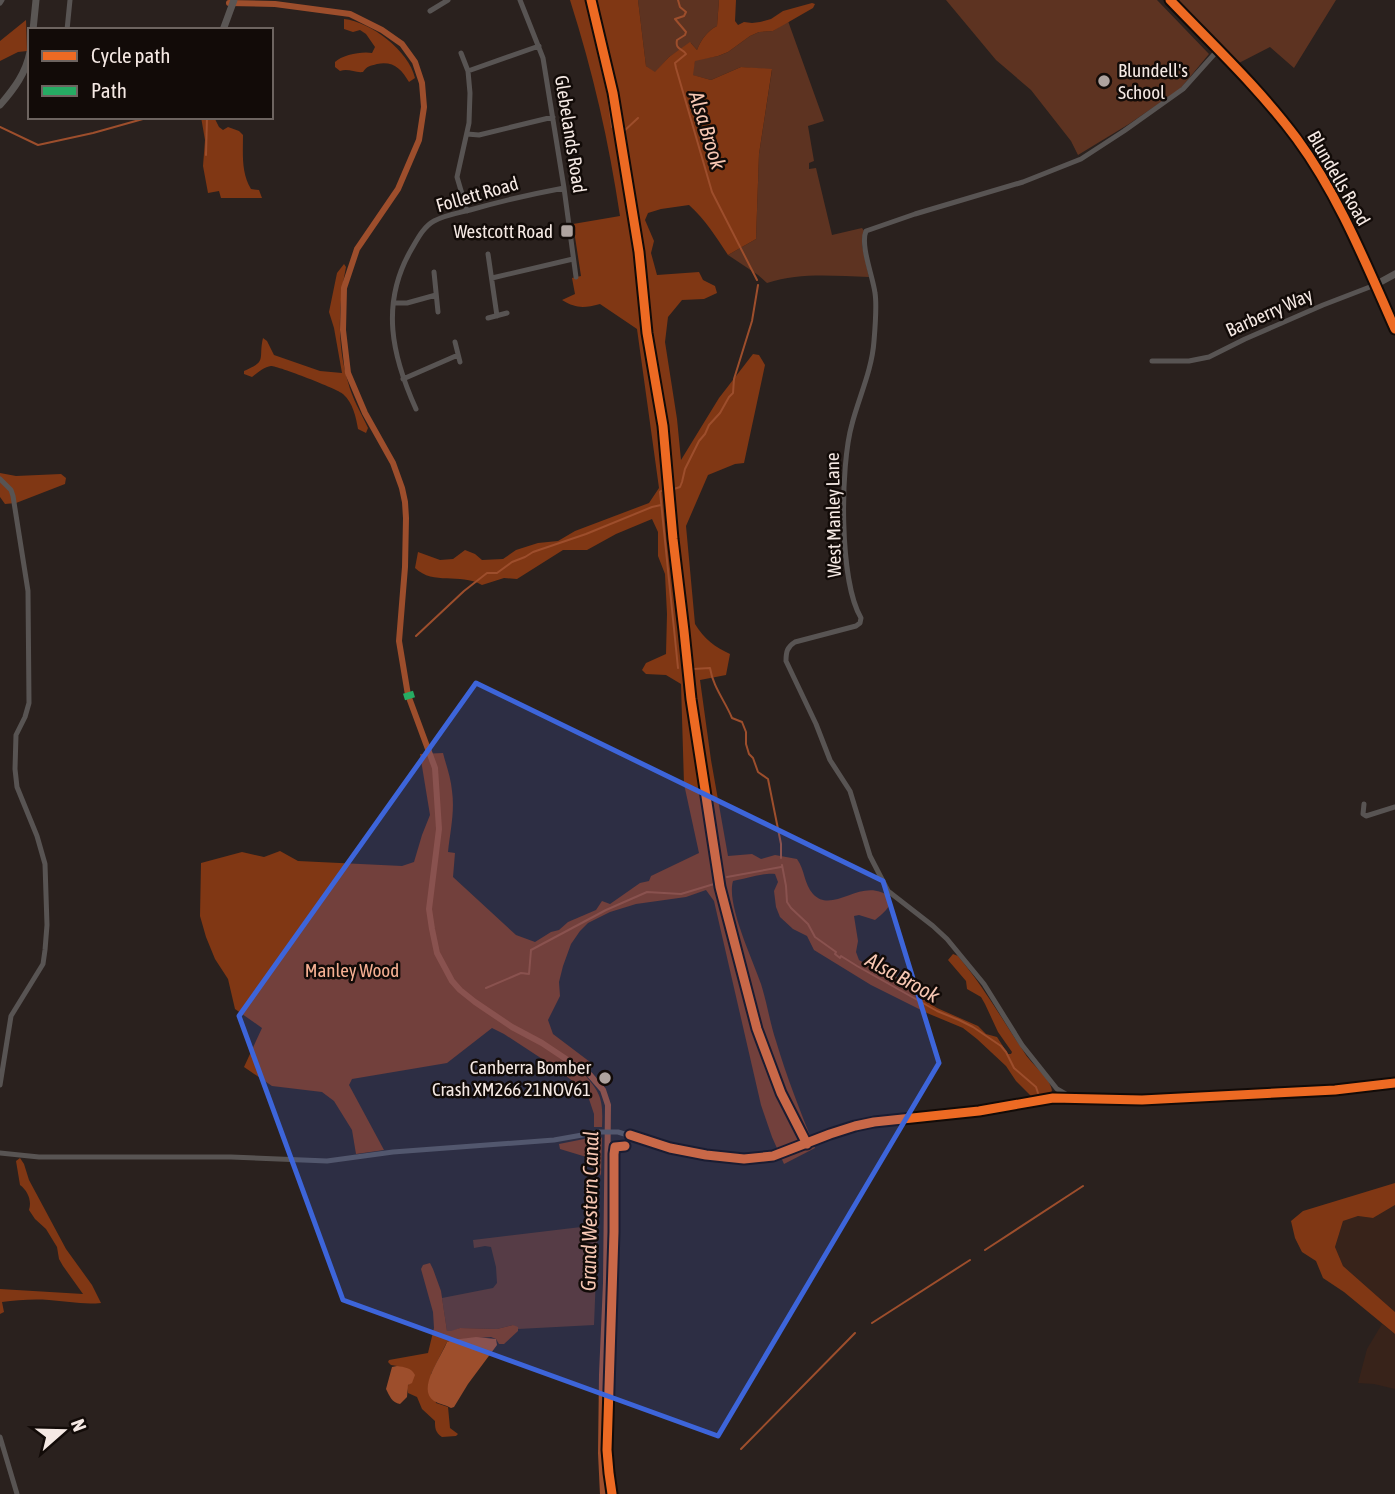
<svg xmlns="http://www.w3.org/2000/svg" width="1395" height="1494" font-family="'Asap Condensed',sans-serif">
  <rect width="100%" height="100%" fill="#2a211e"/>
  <path fill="#38231a" d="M1395,1205V1312L1343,1266L1335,1247L1343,1221L1358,1216L1373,1218Z
    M1382,1324L1395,1334V1389L1374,1384L1358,1383L1367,1349Z"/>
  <path fill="#5d3321" d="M638,0H719L717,26C707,31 701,40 697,50L691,43L669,57L655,73L646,66Z
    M946,0H1157L1209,54L1180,89L1129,124L1078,155L1071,141L1031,90L996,60Z
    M1176,0H1336L1294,68L1270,47L1237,64Z
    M788,21L824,121L808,126L814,161L809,163V169L816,168L832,235L862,228L864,231L862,245L869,277C834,276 801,272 767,283L758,275L728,255L756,239L759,154L772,70L741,67L711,80L692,75L695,60L718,56L728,52L750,36L759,32L773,31Z
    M598,1225L594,1325L518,1329L513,1325L497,1329L460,1328L451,1332L447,1331L442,1298L493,1288L497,1283L496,1267L491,1247L485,1246L474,1248L473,1240Z"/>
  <path fill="#803714" d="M570,0H638L646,66L655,72L669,57L690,42L697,50C701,40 707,31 717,26L719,0H736L735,21L738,25L744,22L752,23L760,22L771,19L783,11L812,3L815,4L813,8L773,31L759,32L750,36L728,52L718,56L695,61L693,75L711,80L741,67L772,69L759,154L756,239L728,255C716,237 705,219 689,205L661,209L648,213L645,220L654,241L651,253L657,275L699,272L703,280L715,286L717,293L704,299L682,300L668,317L665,342L677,419L681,460L719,398L753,354L759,355L765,365L744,463L735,464L708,475L686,526L695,624C704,639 715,647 730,654L726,675L700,680L711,760L728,856L752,854L761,859L775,855L797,859C805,870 804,884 813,894C834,916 862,874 891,898C891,908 882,914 875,920L859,915L854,916L858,941L856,952L859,960L869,966L886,970L898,978L905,984L918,999L925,1000L937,1008L978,1026L986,1034L997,1037L1008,1054H1011L1012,1052L998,1032L985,1004L981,997L967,989L966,981L948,960L953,954L958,956C983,986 1002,1019 1024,1052C1030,1063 1048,1076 1051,1087C1053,1092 1051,1093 1050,1098L1034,1099L1016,1081L1006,1066L977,1039L963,1028L927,1013L871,985L814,950L807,936L793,929L780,917L776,907L774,891L778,882L775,874C766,872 744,879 733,881C726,904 753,960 761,984C767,1003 770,1023 776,1041C787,1078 801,1113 815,1148L784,1164L772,1137L761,1105L714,901L706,890L686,897L636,904L610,912L588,923L580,931L571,944L563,966L559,982L560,996L548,1020L553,1034L590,1062L584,1074C602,1094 603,1101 602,1127H594V1114L587,1093L559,1070L504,1034L492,1028L447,1063L352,1079L349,1085L384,1150L356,1154L352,1130L334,1101L322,1092L272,1086L244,1067L262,1028L235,1009L228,979L215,959L206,937L200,916L201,863L242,852L264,857L280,851L298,861L402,866L414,862L422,835L430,815L420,754L443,753C446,765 451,778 452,791C455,811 450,832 448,852L455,853L453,877L516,935L535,942L551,932L559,930L568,922L596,910L602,901L610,904L640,883L649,881L651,876L699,853L684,784L681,684L666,675L646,674L642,670L646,663L666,654L667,614L665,574L658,556V532L652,519L616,534L587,550H563L517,579L504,578L482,585C459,572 434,586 415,568L418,552L440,560L453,559L465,550L475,554L482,560L503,559L516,550L538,543L558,541L575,531L649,503L659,488L637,329L600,304C584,308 577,309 562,300L575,294L572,278L581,276L573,224L620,216C609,142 593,72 570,0Z
    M344,19C371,22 409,51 415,78L409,82C401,69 394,61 377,64C370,66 367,66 363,72C355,73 348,68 340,71L335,67V62C342,55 362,51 372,53L375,47L366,34L360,30L353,32L344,29Z
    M26,20L27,51L18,52L0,61V41Z
    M201,117H214L219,127L223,130L228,127L239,131L243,135C243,153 241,173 251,189L259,190L262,198H221L219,191L208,193L203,166L205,140Z
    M344,264L346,267C338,304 337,346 348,382C352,398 361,413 368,428L366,433L358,429C356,417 353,403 343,394C338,389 278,366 271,366C264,367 257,373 252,377L244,374V371C268,361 258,359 263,338L267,341L274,355L320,371L342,373L334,328L329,312L337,273Z
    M0,473L16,476L61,474L66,478L65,484L16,503L5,504L0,497Z
    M599,1136L602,1138L601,1176L593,1159L560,1149L559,1144Z
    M20,1158L24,1164L29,1180L66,1249L92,1285L101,1303C83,1305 66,1301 49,1300C33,1299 17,1300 2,1302L4,1312L0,1314V1289L83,1294L63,1266L59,1259L57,1247L46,1229L35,1219L29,1210C32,1201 28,1191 20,1185L16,1161Z
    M1395,1183V1205L1373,1218L1358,1216L1343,1221L1335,1247L1343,1266L1395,1312V1334L1344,1292L1323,1278L1316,1261L1302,1252L1295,1238L1291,1221L1303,1211Z
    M430,1263L433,1269L441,1291L447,1331H451L460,1328L497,1329L513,1325L518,1327V1331L504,1344H499L496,1339L491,1337L452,1340L447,1342L431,1374L436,1403L448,1407L450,1428L458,1434L456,1436L442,1437C435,1432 435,1428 435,1421L422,1409L417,1397L408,1393L407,1387L409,1384L397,1366L391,1365L388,1362L389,1360L428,1353L434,1328L433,1312L421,1269L423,1265Z"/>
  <path fill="#9d4e2c" d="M476,1337L496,1339L497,1345L468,1384L454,1407L451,1408C446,1405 439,1404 434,1401C416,1389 442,1356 447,1342L452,1340Z
    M397,1366C404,1367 412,1368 415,1375L412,1383L408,1385L407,1397L400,1404C392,1403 389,1395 386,1389L392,1367Z"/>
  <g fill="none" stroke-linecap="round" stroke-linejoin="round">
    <path stroke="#9d4e2c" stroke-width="2" d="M586,0L608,95L612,127
      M678,0L680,7L686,12L684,16L675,19L686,32L685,35L677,40C675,50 682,48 686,54L675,63L676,68L712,192L757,280
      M638,118L623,132L647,285
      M0,127L38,145L93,133L150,117
      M206,155L207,117
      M674,489L680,487L682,482L685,469L699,441L705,434L709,425L720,413L729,397L733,393L734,379L752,321L758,285
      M661,491L660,492L678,668
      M416,636L464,591L487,573H497L512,562L525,557L533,552L586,534L652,507L661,505
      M693,669L710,668C713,687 725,701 732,718L742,722L746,732V744L749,754L753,758L758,772L768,779L781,844V858
      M782,865L786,886L787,902L791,908L808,924L815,937L836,952L835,954L840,958L841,956L857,966L937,1011L959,1020L973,1027L1001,1046L1006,1052L1014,1068L1036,1087L1038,1093
      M727,877L781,867
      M486,988L521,973L529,974L531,950L606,910L647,892L681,894L714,884
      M985,1250L1083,1186
      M872,1323L970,1260
      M741,1449L855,1333"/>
    <path stroke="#9d4e2c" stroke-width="6" d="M229,3L275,4L350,14L382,30L402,44L415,62L422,83L424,107L419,140L398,189L357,249L344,288L343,330L348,373L365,413L393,463L402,488L405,502L406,518L405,567L399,641L408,695L435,768L439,829L429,909L432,929L437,953L452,981L460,990L475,1002L512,1027L542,1043L590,1075L603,1090L608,1105L606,1283L602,1375L601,1453L603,1494"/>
    <path stroke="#585453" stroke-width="5" d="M520,0L543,58L564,188L576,277
      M0,3L2,0
      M430,11L448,0
      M67,30L70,0
      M461,53L468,71
      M467,134L479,135L553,117
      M467,211L457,177L469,123L470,93L468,71L539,46
      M488,254L497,316
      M434,272L438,312
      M492,278L573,259
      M394,303H407L436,295
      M488,318L507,313
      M455,342L460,362
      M1152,361H1189L1209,357L1245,339L1323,305L1375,285
      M403,379L458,355
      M416,409C392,356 380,304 411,250C417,240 423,227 434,221C445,215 458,213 470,210C501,201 532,194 564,188
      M0,479L11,490L13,496L28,591L29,703L25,717L16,735L15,769L17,787L37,836L45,864L47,925L45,950L43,964L11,1016L0,1085
      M1364,804L1363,814L1366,816L1395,807
      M1070,1098L1069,1096L1057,1089L1022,1045L984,984L947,939L933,926L888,891L870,856L850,791L830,760L816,724L786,661C786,652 787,647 795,642L856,626L860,623L861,618C839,581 840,466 852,424C859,397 872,370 874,341C875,329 877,305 875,293C873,277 860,245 866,231L915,214L1023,182L1081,159L1124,131L1183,89L1218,50
      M0,1153L39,1157H231L327,1161L393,1152L554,1140L599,1132H618L670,1148L706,1155L744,1159L773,1156L830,1134L855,1126L874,1122L979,1111L1053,1098L1142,1100L1335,1090L1395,1083
      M0,1437L17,1494"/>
    <path stroke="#5a5654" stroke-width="7" d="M1170,0C1213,45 1260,89 1297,139C1339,196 1366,264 1395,329
      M33,30L36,0
      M223,30L234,0
      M0,105C14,89 26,73 30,52
      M1375,285L1395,274"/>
    <path stroke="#26ab63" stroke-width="7" stroke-dasharray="14 7" stroke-linecap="butt" d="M404,697L414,694"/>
    <g stroke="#120b08" stroke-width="13">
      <path id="cycleway" d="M591,0L613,93L639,252L647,333L663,426L673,539L684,631L691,699L720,887L757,1029L781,1093L807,1144
        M1170,0C1213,45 1260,89 1297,139C1339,196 1366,264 1395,329
        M630,1135L670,1148L706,1155L744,1159L773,1156L830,1134L855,1126L874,1122L979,1111L1053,1098L1142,1100L1335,1090L1395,1083
        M612,1494L609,1473L607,1450L614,1232V1154L615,1147L625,1146"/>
    </g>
    <use href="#cycleway" stroke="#ed6a23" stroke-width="9"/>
  </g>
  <path fill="#3d65da" fill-opacity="0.2" stroke="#3d65da" stroke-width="5" stroke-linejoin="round" d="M476,683L883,881L939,1063L718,1436L343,1300L239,1016Z"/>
  <g fill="#aea39f" stroke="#120b08" stroke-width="2.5">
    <circle cx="1104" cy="81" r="7"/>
    <rect x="560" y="224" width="14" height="14" rx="3.5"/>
    <circle cx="605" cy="1078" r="7"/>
  </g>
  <g text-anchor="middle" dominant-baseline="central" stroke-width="5" stroke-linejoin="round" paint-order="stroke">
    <g font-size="19" fill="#f5e9e4" stroke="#120b08" text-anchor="end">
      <text x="1118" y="70" text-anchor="start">Blundell's<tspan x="1118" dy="22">School</tspan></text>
      <text x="553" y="231">Westcott Road</text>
      <text x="591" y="1067">Canberra Bomber<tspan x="591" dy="22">Crash XM266 21NOV61</tspan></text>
    </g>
    <g font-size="19" fill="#f5e9e4" stroke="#120b08">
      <text transform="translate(571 134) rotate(81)">Glebelands Road</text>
      <text transform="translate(1339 178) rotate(60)">Blundells Road</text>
      <text transform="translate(477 194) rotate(-16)">Follett Road</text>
      <text transform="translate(1269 312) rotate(-24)">Barberry Way</text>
      <text transform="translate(833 515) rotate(-91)">West Manley Lane</text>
    </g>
    <g font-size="19" fill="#f6b093" stroke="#120b08">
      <text x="352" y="970">Manley Wood</text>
    </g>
    <g font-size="21" font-style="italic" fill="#f6c6b2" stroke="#120b08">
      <text transform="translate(708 130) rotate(73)">Alsa Brook</text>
      <text transform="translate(903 977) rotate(29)">Alsa Brook</text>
      <text transform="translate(589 1211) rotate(-89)">Grand Western Canal</text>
    </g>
  </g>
  <rect x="28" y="28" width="245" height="91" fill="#120b08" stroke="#6d6460" stroke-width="2"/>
  <rect x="42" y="51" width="35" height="10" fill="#ed6a23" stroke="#6d6460" stroke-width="2"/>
  <text x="91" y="63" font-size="21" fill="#f5e9e4">Cycle path</text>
  <rect x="42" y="86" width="35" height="10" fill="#26ab63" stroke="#6d6460" stroke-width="2"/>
  <text x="91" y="98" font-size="21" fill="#f5e9e4">Path</text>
  <g transform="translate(63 1431) rotate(70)" stroke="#120b08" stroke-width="5" paint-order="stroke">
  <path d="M0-5L12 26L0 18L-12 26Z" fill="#f5e9e4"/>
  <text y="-10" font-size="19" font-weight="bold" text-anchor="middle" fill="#f5e9e4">N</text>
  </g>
</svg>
